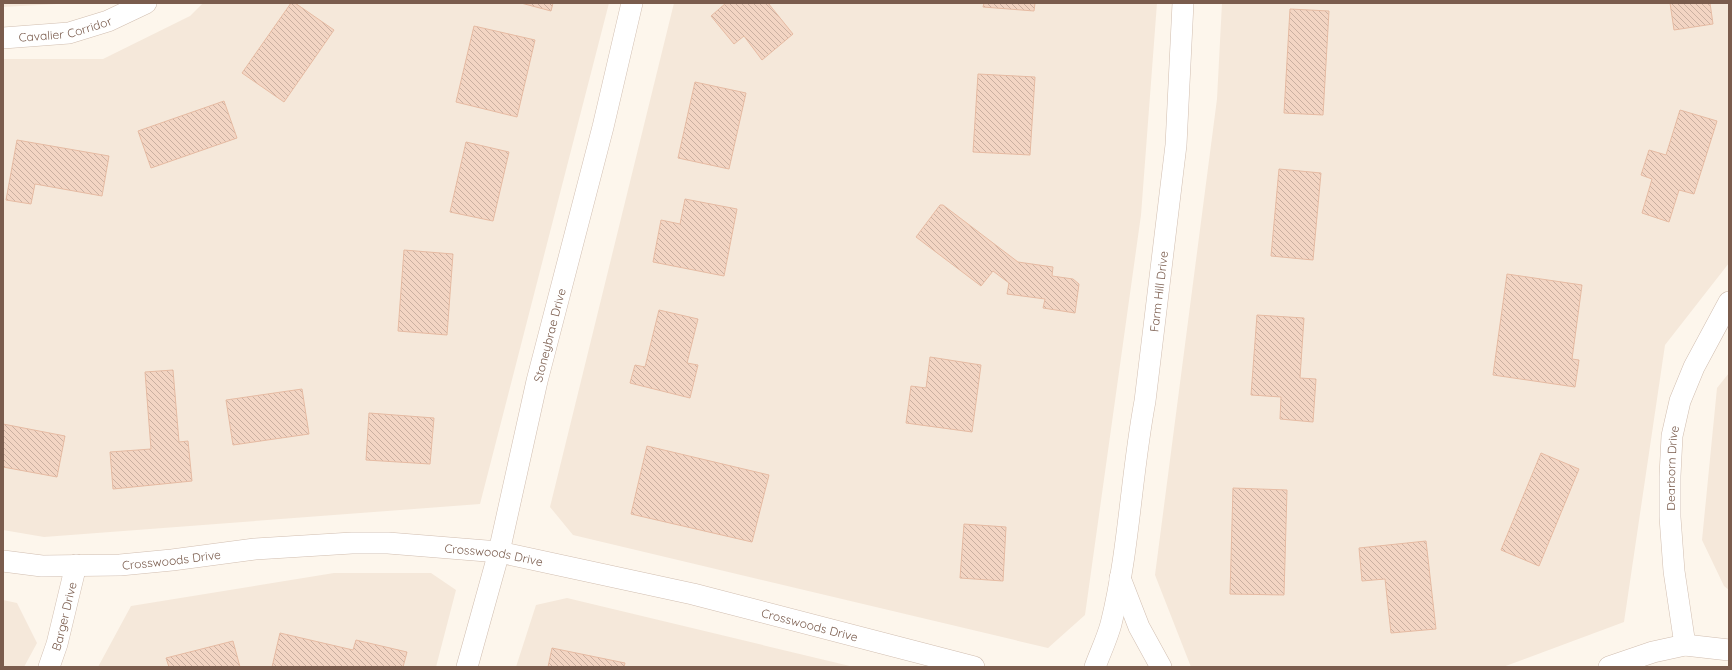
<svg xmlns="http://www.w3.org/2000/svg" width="1732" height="670" font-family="Quicksand,sans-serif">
  <defs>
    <pattern id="building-back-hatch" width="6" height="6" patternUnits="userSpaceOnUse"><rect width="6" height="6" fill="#f3d5c3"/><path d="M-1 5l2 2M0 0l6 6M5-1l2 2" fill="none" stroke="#cab0a1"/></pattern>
  </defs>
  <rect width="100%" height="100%" fill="#fdf6ec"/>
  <path fill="#f5e8da" d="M3,3H74L3,7Z
    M203,3H609L480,504L44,537L3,530V59H103L190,16Z
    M674,3H1157L1141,215L1085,615L1048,648L573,535L550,507Z
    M1222,3H1729V263L1665,345L1624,622L1503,667H1191L1155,575L1217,99Z
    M1729,373V590L1724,586L1702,540L1717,388Z
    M334,573H431L456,590L436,667H98L131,606Z
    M567,598L854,667H516L536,605Z
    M3,600L17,603L37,643L24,667H3Z"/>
  <path fill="url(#building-back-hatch)" stroke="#e6bba3" d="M291,3H295L334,30L284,102L242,73Z
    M521,3H553L551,11Z
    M726,3H768L793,34L762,60L744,36L734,44L711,16Z
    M984,3H1035L1034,11L983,7Z
    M1670,3H1710L1713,24L1674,30Z
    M1290,9L1329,11L1323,115L1284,113Z
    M474,26L535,40L517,117L456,102Z
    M978,74L1035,77L1030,155L973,152Z
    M695,82L746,93L729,169L678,158Z
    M224,101L237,138L151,168L138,131Z
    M1680,110L1717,121L1694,194L1679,190L1669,222L1642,213L1652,179L1641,175L1649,150L1666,155Z
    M17,140L109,156L102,196L35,184L31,204L6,200Z
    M466,142L509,152L493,221L450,212Z
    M1279,169L1321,173L1313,260L1271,256Z
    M685,199L737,209L724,276L653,262L661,220L680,224Z
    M940,205H943L1018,262L1053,267L1052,276L1073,279L1079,284L1075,313L1043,308L1045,299L1007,294L1009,283L993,271L981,286L916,237Z
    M404,250L453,254L447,335L398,331Z
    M1507,274L1582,285L1572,359L1579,360L1575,387L1493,375Z
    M659,310L698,319L687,363L698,365L690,398L630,383L635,365L645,367Z
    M1257,315L1304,318L1300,378L1316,379L1313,422L1280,419L1281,397L1251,395Z
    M930,357L981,365L972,432L906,423L911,386L926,388Z
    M173,370L179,442L188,441L192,481L113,489L110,452L151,449L145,372Z
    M302,389L309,434L233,445L226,400Z
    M369,413L434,418L430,464L366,460Z
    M3,424L65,436L57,477L3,467Z
    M647,446L769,475L752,542L631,514Z
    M1541,453L1579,469L1539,566L1501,550Z
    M1233,488L1287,490L1284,595L1230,594Z
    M964,524L1006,527L1003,581L960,578Z
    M1426,541L1436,629L1391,633L1385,579L1362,581L1359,548Z
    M280,633L353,650L356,640L407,652L403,667H272Z
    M233,641L240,667H169L166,658Z
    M552,648L625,663L624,667H548Z"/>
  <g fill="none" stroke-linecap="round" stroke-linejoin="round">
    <g stroke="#d1beb0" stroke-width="22">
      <g id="minor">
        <path id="s1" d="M3,38L69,33L108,21L146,3"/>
        <path id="s2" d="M3,561L42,566L120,565L172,560L255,549L352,543H388L499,552L693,594L974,667"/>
        <path d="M1120,578L1139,627L1161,667"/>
        <path id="s3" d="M1685,645L1674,571L1670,517V476L1672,436L1680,401L1694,367L1729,302"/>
        <path id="s4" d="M49,667L57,644L76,565"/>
        <path id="s5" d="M467,667L499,552L537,381L603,127L632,3"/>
        <path id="s6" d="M1095,667C1100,653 1107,639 1111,624C1129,552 1131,475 1145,401L1176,145L1183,3"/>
        <path d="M1609,667L1653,652L1685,645L1729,650"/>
      </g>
    </g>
    <use href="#minor" stroke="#fff" stroke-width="21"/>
  </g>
  <g text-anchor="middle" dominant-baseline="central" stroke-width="3" stroke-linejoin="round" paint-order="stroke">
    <g font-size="12" fill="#7a5c4d" stroke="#fffaf3">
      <text stroke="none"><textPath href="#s1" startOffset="63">Cavalier Corridor</textPath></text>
      <text stroke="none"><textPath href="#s6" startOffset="382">Farm Hill Drive</textPath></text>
      <text stroke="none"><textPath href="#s5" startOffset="342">Stoneybrae Drive</textPath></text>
      <text stroke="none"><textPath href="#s3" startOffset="178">Dearborn Drive</textPath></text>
      <text stroke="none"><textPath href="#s2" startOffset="493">Crosswoods Drive</textPath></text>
      <text stroke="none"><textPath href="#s2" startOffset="169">Crosswoods Drive</textPath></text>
      <text stroke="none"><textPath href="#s4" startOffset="53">Barger Drive</textPath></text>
      <text stroke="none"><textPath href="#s2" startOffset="817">Crosswoods Drive</textPath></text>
    </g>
  </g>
  <rect width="1732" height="670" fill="none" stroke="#7a5c4d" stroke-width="8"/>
</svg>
